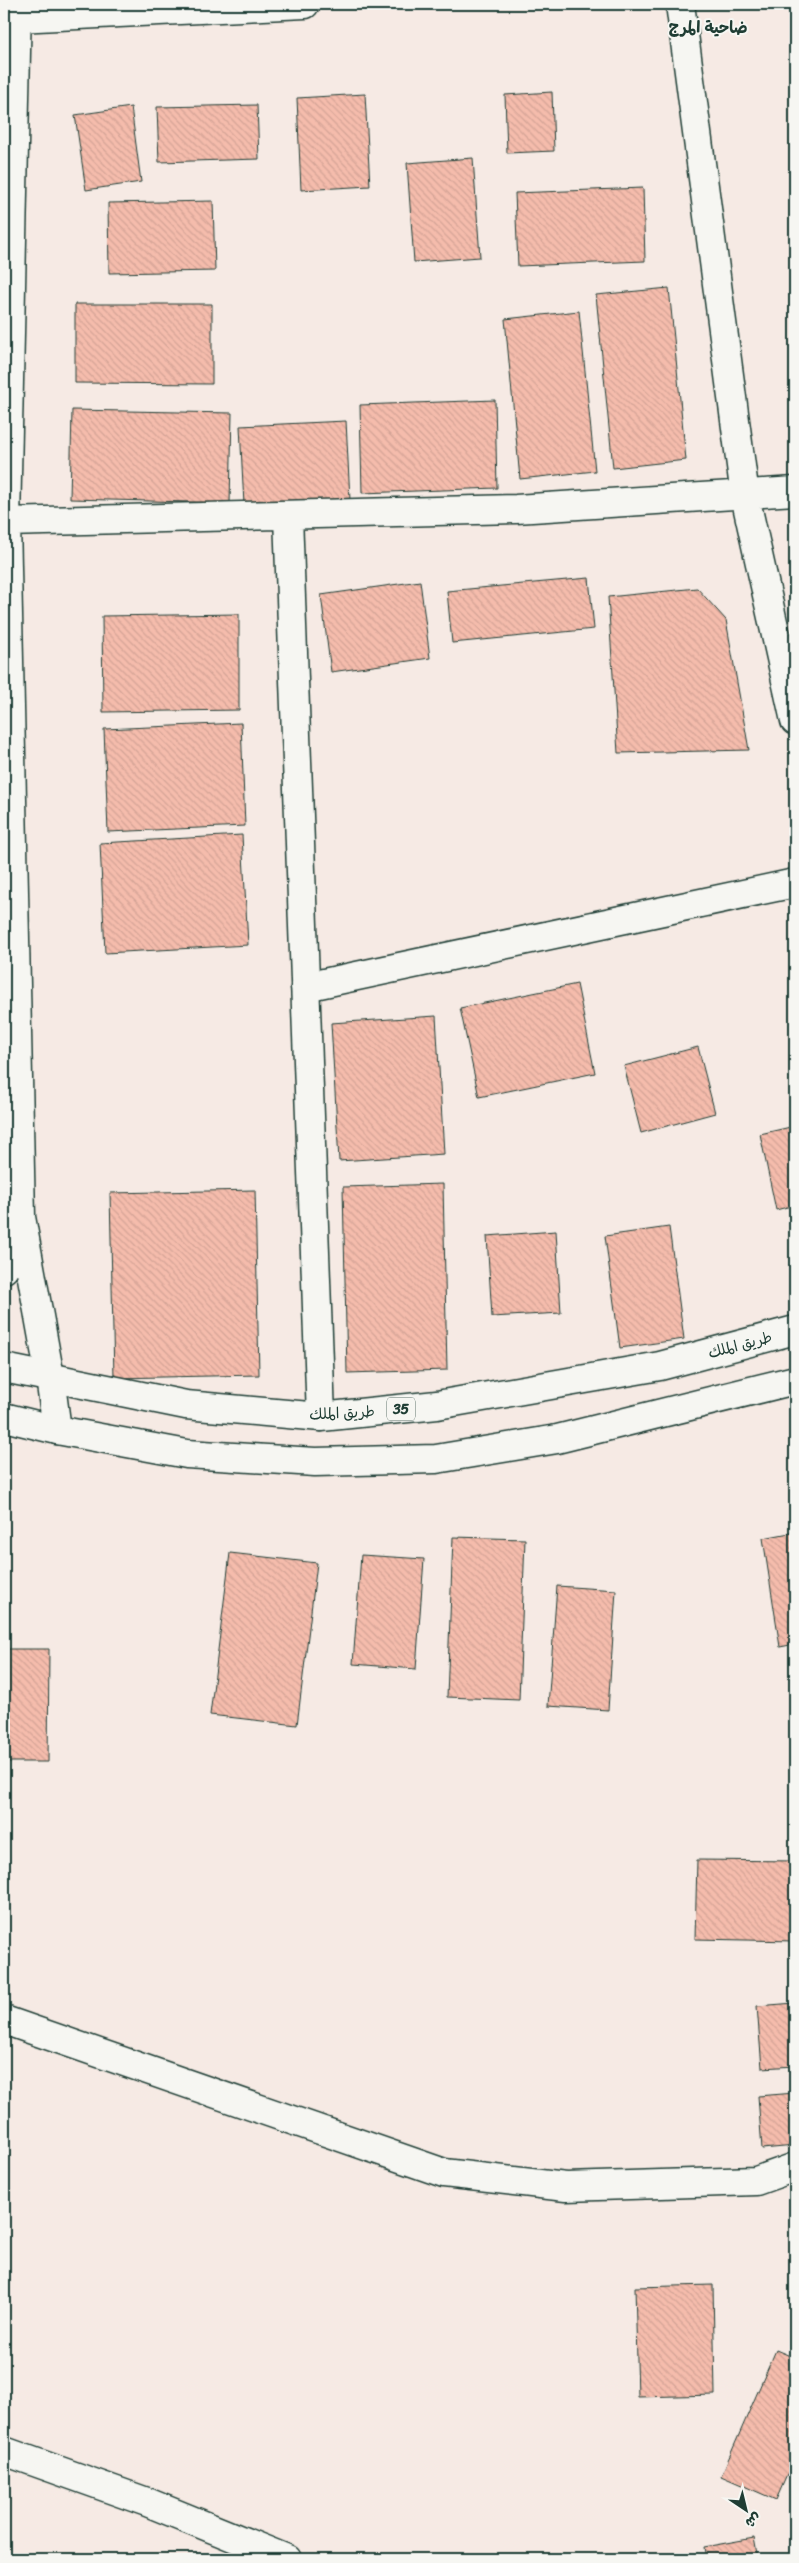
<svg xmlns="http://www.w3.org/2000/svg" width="799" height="2563" font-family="Sriracha,'Playpen Sans Arabic',sans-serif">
  <defs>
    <pattern id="building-back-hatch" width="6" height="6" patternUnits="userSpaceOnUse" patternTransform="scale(1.25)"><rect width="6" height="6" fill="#f5bcac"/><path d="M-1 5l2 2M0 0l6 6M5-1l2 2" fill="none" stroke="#d2a295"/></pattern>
  </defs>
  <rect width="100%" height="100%" fill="#f6eae4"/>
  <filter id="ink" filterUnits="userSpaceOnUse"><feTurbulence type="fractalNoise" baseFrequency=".02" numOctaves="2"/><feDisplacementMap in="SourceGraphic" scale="10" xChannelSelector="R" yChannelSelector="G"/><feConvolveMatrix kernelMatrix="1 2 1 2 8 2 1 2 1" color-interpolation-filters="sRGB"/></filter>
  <g filter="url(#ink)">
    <path fill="url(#building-back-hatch)" stroke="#1f3d34" d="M552,92L554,151L507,153L505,95Z
      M365,94L370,186L301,190L297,98Z
      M257,105L259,159L159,162L157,107Z
      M131,107L141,182L86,190L75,115Z
      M473,158L480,257L414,262L407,163Z
      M643,188L645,261L518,266L515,193Z
      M213,201L215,271L109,273L108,203Z
      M669,288L686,460L613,468L596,295Z
      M75,304H212V384L75,383Z
      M579,311L595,471L520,479L505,319Z
      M495,400L497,488L362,493L360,405Z
      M72,410L232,413L230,503L70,499Z
      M346,421L350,500L244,505L240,426Z
      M589,578L594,629L452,643L447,591Z
      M420,581L430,658L331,672L321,595Z
      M697,588L726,620L749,750L618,753L608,597Z
      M239,614V710L103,712L102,616Z
      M241,723L245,826L108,832L104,729Z
      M242,835L248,945L105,953L100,843Z
      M577,984L595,1073L479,1097L460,1008Z
      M436,1016L444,1154L339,1161L331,1023Z
      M698,1047L715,1113L641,1133L624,1066Z
      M795,1126V1205L776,1210L760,1134Z
      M443,1184L447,1370L347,1373L343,1187Z
      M255,1190L259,1375L114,1378L110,1193Z
      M669,1227L684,1339L620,1348L605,1236Z
      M556,1231L561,1313L492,1317L487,1236Z
      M795,1532V1644L780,1647L763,1538Z
      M453,1537L525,1539L519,1700L447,1697Z
      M230,1553L317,1563L297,1725L210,1715Z
      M361,1555L424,1559L416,1669L353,1664Z
      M557,1586L616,1590L608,1710L548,1706Z
      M4,1649H49L48,1762H4Z
      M697,1860L795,1861V1941L695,1939Z
      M795,2003V2066L762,2068L757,2006Z
      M795,2093V2146L762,2149L758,2096Z
      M713,2285L715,2395L638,2397L635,2287Z
      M776,2350L795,2358V2457L776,2500L721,2476Z
      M754,2538L758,2559H706L704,2547Z"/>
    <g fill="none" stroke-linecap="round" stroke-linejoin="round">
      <g stroke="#1f3d34" stroke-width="31">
        <path id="street" d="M17,4L6,522L21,1217L50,1377L57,1430
          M680,4L745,496L795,721
          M17,18L305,4
          M288,516L321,1417
          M6,522L516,509L795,491
          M305,987L795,883
          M4,1269L21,1219
          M4,2020L444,2173L566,2187L756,2181L795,2167
          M4,2451L147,2502L287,2559"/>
      </g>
      <g stroke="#1f3d34" stroke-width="31">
        <path id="primary" d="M4,1368L186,1405L321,1417L437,1405L660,1366L795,1330
          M4,1417L57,1430L187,1454L315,1462L436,1459L557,1439L795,1380"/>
      </g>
      <use href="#street" stroke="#f6f6f2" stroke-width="28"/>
      <use href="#primary" stroke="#f6f6f2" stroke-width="28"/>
    </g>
  </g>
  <g text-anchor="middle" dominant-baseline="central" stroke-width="4" stroke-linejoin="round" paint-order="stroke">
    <rect fill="#f6f6f2" stroke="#60746d" stroke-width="1" x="387" y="1397.5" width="28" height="23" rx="4"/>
    <g font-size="14" font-weight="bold" fill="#1f3d34">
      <text x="401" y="1409">35</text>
    </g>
    <g font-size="15" fill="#1f3d34" stroke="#f6f6f2">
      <text transform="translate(740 1345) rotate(-15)">طريق الملك</text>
      <text transform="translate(342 1413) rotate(-3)">طريق الملك</text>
    </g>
    <g font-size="16" font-weight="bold" fill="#1f3d34" stroke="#f6f6f2">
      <text x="708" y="27">ضاحية المرج</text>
    </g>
  </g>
  <rect width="799" height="2563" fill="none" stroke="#f6f6f2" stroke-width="20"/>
  <rect x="10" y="10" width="779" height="2543" fill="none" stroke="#1f3d34" stroke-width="2" filter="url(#ink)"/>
  <g transform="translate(746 2510) rotate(145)" stroke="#f6f6f2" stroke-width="4" paint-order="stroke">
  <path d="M0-4L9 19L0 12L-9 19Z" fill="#1f3d34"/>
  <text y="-8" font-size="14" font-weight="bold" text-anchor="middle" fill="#1f3d34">ش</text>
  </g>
</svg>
